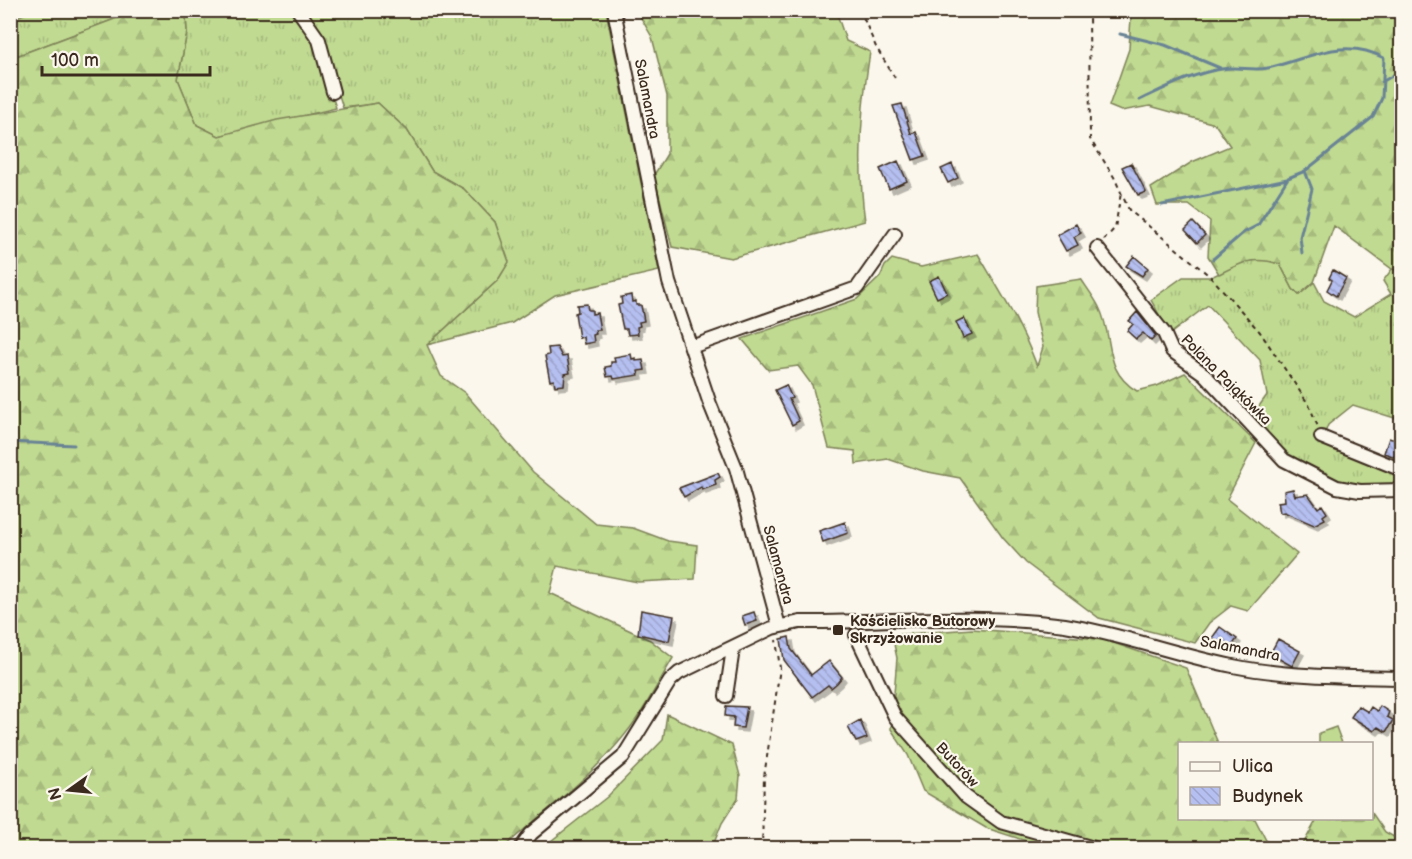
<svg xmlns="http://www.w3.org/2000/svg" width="1412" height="859" font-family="'Balsamiq Sans',sans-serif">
  <defs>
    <pattern id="grass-tufts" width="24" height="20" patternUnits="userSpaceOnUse" patternTransform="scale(1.5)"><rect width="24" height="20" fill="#c0da91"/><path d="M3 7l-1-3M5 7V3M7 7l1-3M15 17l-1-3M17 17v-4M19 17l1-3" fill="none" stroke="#a6bb7d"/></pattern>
    <pattern id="forest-firs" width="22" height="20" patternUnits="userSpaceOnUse" patternTransform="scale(1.5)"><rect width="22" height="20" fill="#c0da91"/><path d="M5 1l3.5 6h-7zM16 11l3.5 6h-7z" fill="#a6bb7d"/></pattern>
    <pattern id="building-back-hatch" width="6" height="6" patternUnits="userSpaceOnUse" patternTransform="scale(1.5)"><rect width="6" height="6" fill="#b5bff0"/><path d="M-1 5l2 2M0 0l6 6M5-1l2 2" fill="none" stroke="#9da4cd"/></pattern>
    <filter id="shadow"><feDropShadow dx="4" dy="4" stdDeviation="0" flood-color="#0004"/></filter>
  </defs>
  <rect width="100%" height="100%" fill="#fbf7ec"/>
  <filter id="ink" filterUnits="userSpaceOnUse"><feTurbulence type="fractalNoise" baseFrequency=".0167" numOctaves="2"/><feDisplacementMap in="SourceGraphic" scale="12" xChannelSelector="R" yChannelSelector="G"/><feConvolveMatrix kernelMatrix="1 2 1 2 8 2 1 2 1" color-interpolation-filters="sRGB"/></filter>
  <g filter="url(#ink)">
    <path fill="url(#grass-tufts)" stroke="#7e8258" stroke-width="1.5" d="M32,11H170L146,17H120L11,58V19Z
      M179,11H292L314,38L336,108L219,136L197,125L178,79L187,32L186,17Z
      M302,11H606L659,271L555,295L512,323L427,345L498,280L508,263L495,222L464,189L432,171L407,130L378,103L343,108L320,34Z
      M1262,259L1280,264L1293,289L1299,295L1314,282L1324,301L1354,317L1391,294L1383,281L1392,269L1401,271V420L1353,405L1328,425L1321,443L1401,475V484C1365,492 1315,481 1286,455C1274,443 1263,428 1252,416L1267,395L1260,360L1208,305L1170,334L1151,300L1183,277H1211L1243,262Z"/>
    <path fill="url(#forest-firs)" stroke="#7e8258" stroke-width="1.5" d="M1138,10L1401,11V271L1392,269L1334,226L1314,282L1299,295L1293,289L1280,264C1253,256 1243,262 1219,274L1208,256L1210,221L1189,205H1157L1151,188L1192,162L1230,146L1215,124L1150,106L1121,111L1109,106L1129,49L1131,17Z
      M170,11H179L186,17L187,32L178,79L197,125L219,136L277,120L378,103L407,130L432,171L464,189L495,222L509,262L498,280L427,345L441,376L465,393L533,472L596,524L633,528L668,541L697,545L695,579L638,582L557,566L550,593L650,640L673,658C656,687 641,717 618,743C584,783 542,813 503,848H11V58L120,17H146Z
      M637,11H836L846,41L870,52C861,107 857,166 865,221L731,258L672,247L654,175L667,154V96L652,37Z
      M978,254C1001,293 1021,324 1037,366L1043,347L1035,312L1036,286L1081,279C1087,288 1094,297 1099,307C1115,339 1102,370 1137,391L1157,386L1185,373L1256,443L1227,499L1297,554L1248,611L1231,606L1209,623L1195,643L1099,618L1026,563L1003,538L960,478L923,471L888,459L856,464L855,451L829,448L812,385L798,366L768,370L742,339L857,299L880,277L885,266L892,259L921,267Z
      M972,629L1102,639L1186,668L1218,743L1180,744V818L1255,819L1270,848H1048L986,828L923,791L908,755L891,729L897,658L892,635Z
      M667,714L732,745L740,776L738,798L722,823L712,848H542L607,797L663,740Z
      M1336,727L1342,743H1319V733Z
      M1372,813L1385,832L1401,841V848H1301L1317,819L1372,818Z"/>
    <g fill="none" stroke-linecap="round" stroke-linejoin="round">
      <path stroke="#698395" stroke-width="3" d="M1120,34L1165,45L1220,68
        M1382,82L1402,70
        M1140,100C1165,88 1193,73 1222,69C1237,66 1253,71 1268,68C1309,59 1342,36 1384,58L1382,98L1373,117L1305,171L1288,178L1258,225L1243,233L1213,259
        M1162,205L1287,179
        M1302,253L1300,237L1312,189L1305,171
        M10,442L74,445"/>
    </g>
    <path fill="url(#building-back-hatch)" stroke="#3b2a1e" stroke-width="1.5" filter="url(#shadow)" d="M902,104L911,134L916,132L925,156L913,160L893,106Z
      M898,161L907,181L889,189L880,169Z
      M1131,163L1146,192L1138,195L1122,167Z
      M952,164L958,178L948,183L941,169Z
      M1193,222L1205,235L1197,243L1185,230Z
      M1076,224L1081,233L1074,237L1078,245L1066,251L1057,235Z
      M1134,256L1148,268L1142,276L1126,266Z
      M1333,270L1346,278L1336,296L1327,290L1332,280L1329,278Z
      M939,276L947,293L937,298L929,281Z
      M631,295L632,302L636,301V305H641L644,321L639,322L640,326L637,327L638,334L628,335L627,329H623L618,305L622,304L621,297Z
      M587,304L588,310H592V314L597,313L600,330H595L596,334L593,335L594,342L584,344L583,337L579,338L575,313L578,312L577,305Z
      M1137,312L1156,336L1151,341L1143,333L1136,339L1127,331L1133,324L1129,321Z
      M964,318L972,334L963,338L956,322Z
      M557,347L562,357L567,356L570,373L565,374L564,385L555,386L554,380L550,381L545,356L549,355L548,348Z
      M1199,349L1210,358L1205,365L1193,356Z
      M631,354L632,359L636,358V361L643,360L645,370L638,371L639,375L614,379L613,376L607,377L605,367L611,366V362H615L614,357Z
      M786,385L792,398L789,399L799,421L792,425L775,390Z
      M1389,438L1401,442V459L1384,453Z
      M718,473L720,477L715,480L716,485L702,490L701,487L684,497L679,488Z
      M1293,489L1295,496L1308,494L1318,508L1322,505L1327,513L1323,516L1325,519L1314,525L1284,512L1280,513L1278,502L1285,501L1284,491Z
      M845,522L848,533L823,542L819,531Z
      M641,610L674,616L669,641L638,634Z
      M754,612L757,621L745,625L742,616Z
      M1220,627L1237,639L1229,650L1212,638Z
      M789,637L791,649L811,675L829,661L842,677L837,683L831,688L828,685L812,697L784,660L781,639Z
      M1278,639L1300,651L1292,666L1270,654Z
      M726,706L747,707L743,728L733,727L734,717L725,716Z
      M1358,706L1368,712L1371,707L1377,711L1380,706L1389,712L1387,717L1393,720L1386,732L1378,727L1374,731L1351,717Z
      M860,720L867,738L856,742L848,727Z"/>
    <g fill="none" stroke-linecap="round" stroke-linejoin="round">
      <g stroke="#3b2a1e" stroke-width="16">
        <path id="minor" d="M298,10L319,40L333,92
          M614,10L669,282L710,404L736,468L779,626
          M1097,248L1164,333L1172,351L1204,374L1284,460L1337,487L1360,491L1402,490
          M691,347L857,288L895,234
          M1321,437L1402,470
          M856,635L895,717L966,797L1001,822L1094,848
          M726,696L733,649
          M521,848L531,834L623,757L670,681L679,673L772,628L800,622C888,622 977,613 1065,625C1122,634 1176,655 1233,666C1289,677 1345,677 1402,678"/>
      </g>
      <path stroke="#3b2a1e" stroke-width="2" stroke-dasharray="4.5 4.5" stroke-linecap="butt" d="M860,10L876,47L895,78
        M1089,10L1090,139L1114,177L1129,210L1211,277L1260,332L1309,405L1318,427
        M1104,240L1115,228L1121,193
        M762,848L764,777L780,668L776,640"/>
      <use href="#minor" stroke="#fbf7ec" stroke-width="12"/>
    </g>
  </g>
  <rect fill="#3b2a1e" stroke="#fbf7ec" stroke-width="2" x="832" y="624" width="12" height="12" rx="3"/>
  <g text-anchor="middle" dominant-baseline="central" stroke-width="4.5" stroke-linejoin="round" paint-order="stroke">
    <g font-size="15" fill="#3b2a1e" stroke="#fbf7ec">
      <text transform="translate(647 99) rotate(79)">Salamandra</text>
      <text transform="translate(1226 380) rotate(45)">Polana Pająkówka</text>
      <text transform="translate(778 565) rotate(75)">Salamandra</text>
      <text transform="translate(1240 649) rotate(11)">Salamandra</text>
      <text transform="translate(957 765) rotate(47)">Butorów</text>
    </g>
    <g font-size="15" font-weight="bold" fill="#3b2a1e" stroke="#fbf7ec" text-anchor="start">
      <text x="850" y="621">Kościelisko Butorowy<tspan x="850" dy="17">Skrzyżowanie</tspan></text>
    </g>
  </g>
  <rect width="1412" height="859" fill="none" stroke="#fbf7ec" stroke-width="36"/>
  <rect x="18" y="18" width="1376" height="823" fill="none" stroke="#3b2a1e" stroke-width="2" filter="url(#ink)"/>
  <rect x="1178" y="742" width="195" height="78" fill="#fbf7ec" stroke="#aea59a" stroke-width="1.5"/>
  <rect x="1190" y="762" width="30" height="9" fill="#fbf7ec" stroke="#aea59a" stroke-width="1.5"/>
  <text x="1232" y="772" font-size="18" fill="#3b2a1e">Ulica</text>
  <rect x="1190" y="787" width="30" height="18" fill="url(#building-back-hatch)" stroke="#aea59a" stroke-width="1.5"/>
  <text x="1232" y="802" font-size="18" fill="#3b2a1e">Budynek</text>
  <g transform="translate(69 790) rotate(255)" stroke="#fbf7ec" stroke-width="4.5" paint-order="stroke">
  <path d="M0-4.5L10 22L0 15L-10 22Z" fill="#3b2a1e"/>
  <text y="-9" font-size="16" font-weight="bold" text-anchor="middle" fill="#3b2a1e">N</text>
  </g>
  <path d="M42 66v9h168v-9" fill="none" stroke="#3b2a1e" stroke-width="3"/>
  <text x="51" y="66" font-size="18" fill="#3b2a1e" stroke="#fbf7ec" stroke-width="4.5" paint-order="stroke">100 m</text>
</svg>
